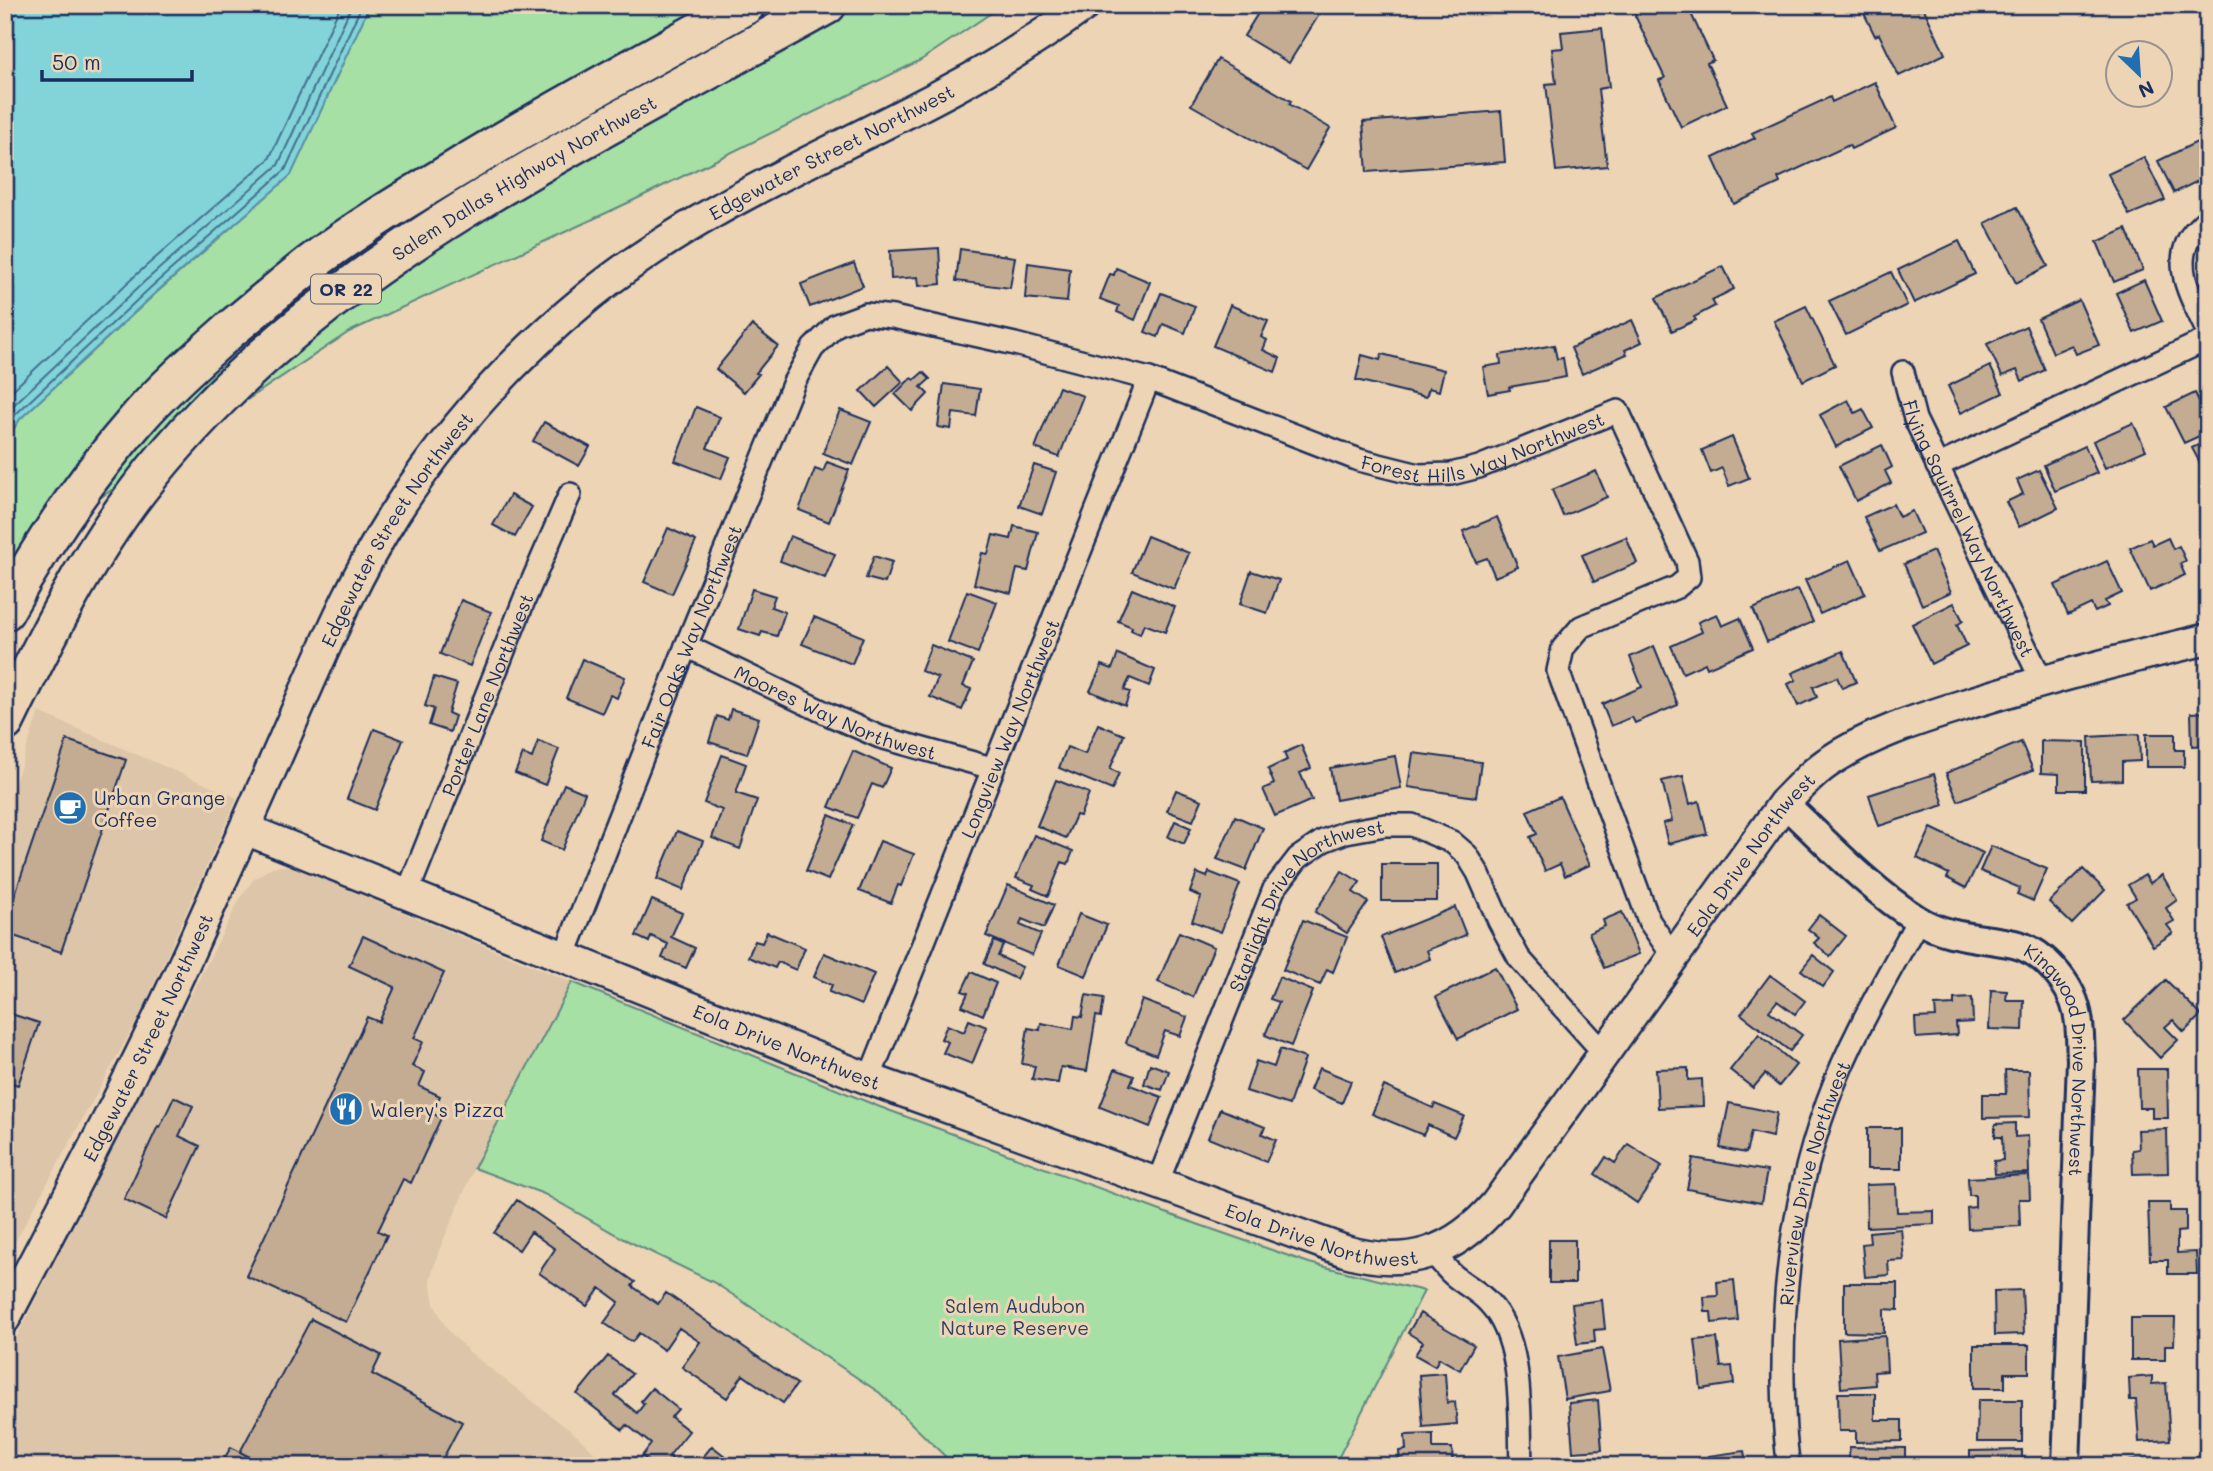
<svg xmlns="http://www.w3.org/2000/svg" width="2213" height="1471" font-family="Mali,sans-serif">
  <rect width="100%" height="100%" fill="#ecd4b4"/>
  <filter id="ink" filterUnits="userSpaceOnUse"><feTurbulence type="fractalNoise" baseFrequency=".0143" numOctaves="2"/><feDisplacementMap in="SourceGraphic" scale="14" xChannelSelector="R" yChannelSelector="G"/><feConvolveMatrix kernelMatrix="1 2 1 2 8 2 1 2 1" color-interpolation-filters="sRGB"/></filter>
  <g filter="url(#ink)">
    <path fill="#dcc5a8" d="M39,712L237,798L142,1011L5,1260V813Z
      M290,866L572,982L474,1168L438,1253L430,1280L434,1304L447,1329L468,1351L577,1436L608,1466H5V1360L241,897L253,880L272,867Z"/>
    <path fill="#a6e0a5" stroke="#608882" stroke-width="2" d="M372,5H1003L921,60L632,201L349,332L5,561V442L20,419L155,294L291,175L368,9Z
      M572,982L880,1107L1174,1216L1309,1263L1424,1291L1334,1466H955L880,1393L715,1283L624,1239L544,1194L474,1168Z"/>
    <path fill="#82d4d9" stroke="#5992a8" stroke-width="2" d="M5,5H372L368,9L291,175L154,294L20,419L5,442Z"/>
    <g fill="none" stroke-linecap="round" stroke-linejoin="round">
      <path stroke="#44718f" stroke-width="2" d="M5,397L137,274L269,159L341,5
        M5,413L144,282L278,165L352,5
        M5,429L16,414L150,288L285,170L362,5"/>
    </g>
    <path fill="#c4ac92" stroke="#1b2f5e" stroke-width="2" d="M1263,5H1325L1289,63L1244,36Z
      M1630,5H1687L1713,60L1707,63L1727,105L1681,127L1659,80L1665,78Z
      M1860,5H1916L1918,10L1923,7L1945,54L1899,76L1879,34L1875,36Z
      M1602,28L1609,87L1598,89L1607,166L1556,171L1546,84L1556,83L1552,49L1563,48L1561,32Z
      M1218,59L1291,101L1289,104L1330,128L1306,170L1191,105Z
      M1875,82L1896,128L1851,149L1849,145L1778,178L1780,183L1734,204L1713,158L1755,138L1752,133L1830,97L1832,102Z
      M1501,111L1505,162L1367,172L1363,122Z
      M2201,140L2208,153V176L2174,193L2158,161Z
      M2144,157L2165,200L2129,215L2108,174Z
      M2017,207L2048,266L2016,283L1985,223Z
      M2126,229L2143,270L2114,282L2097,242Z
      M1959,241L1975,274L1914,303L1898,270Z
      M939,248L941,284L919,286L918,277L891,279L890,251Z
      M960,249L1015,257L1010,288L956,281Z
      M854,263L863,286L810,307L801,284Z
      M1028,263L1070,269L1067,302L1025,298Z
      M1723,266L1734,289L1712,300L1715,306L1694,317L1696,320L1672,331L1656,298Z
      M1116,268L1150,282L1135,320L1117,312L1119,306L1100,299L1110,274L1114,275Z
      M1891,272L1907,305L1846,335L1829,301Z
      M2144,280L2162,321L2134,333L2116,293Z
      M1161,293L1195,306L1185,333L1163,324L1158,337L1145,332Z
      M2079,300L2099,345L2076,354L2072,345L2053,353L2038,319Z
      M1230,305L1268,321L1261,337L1267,340L1263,350L1280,358L1275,372L1213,346Z
      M1806,306L1835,365L1803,381L1774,321Z
      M1632,320L1642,342L1625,350L1627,354L1582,374L1571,348Z
      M752,325L778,346L756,373L759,374L744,392L716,369Z
      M2026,326L2045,370L2022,381L2017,370L2002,376L1987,344Z
      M1554,345L1557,359L1563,358L1566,377L1509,387L1510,390L1488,394L1483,367L1501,364L1500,355Z
      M1382,354L1444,370L1439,391L1429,388L1426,397L1356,380L1362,355L1380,360Z
      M888,366L903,382L876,407L861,391Z
      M1990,366L2003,393L1961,413L1948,386Z
      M923,372L930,379L921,387L928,394L912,411L895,394L911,378L914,380Z
      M944,384L980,389L976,416L953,413L951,429L938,427Z
      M1059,387L1083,396L1059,457L1035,448Z
      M2195,393L2208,419V432L2184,443L2166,407Z
      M1848,400L1855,413L1863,409L1873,428L1836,447L1820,415Z
      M696,407L720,417L707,448L730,457L721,479L675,461Z
      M840,410L871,422L853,465L823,453Z
      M544,422L590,447L579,466L533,441Z
      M2133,423L2146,450L2105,468L2093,441Z
      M1732,437L1749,478L1729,486L1722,468L1711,473L1702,450Z
      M2208,440V478L2192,448Z
      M1882,445L1892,467L1885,471L1891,483L1856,501L1839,466Z
      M2085,446L2097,473L2055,491L2044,465Z
      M827,462L849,470L829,522L799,510L815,469L823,472Z
      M1034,465L1056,472L1042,514L1019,506Z
      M2039,470L2058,508L2019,527L2006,502L2023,494L2017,480Z
      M1596,471L1607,497L1563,516L1552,490Z
      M510,495L532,507L515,537L493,525Z
      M1893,504L1899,517L1912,511L1922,533L1880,551L1864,517Z
      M1497,517L1518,567L1495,577L1487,558L1476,562L1463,531Z
      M1014,526L1038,532L1028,571L1017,569L1011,593L974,584L982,553L988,554L993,535L1011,539Z
      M668,528L696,541L672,594L644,582Z
      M790,536L835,554L825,578L780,561Z
      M1147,536L1189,553L1174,589L1132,572Z
      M1626,537L1637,563L1594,582L1582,555Z
      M2168,538L2173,549L2179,546L2186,561L2180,564L2185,575L2150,591L2130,548L2150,539L2153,545Z
      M1933,551L1951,592L1922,605L1904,564Z
      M874,556L892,562L885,583L866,578Z
      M1850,560L1865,594L1820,614L1805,580Z
      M2107,561L2122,593L2105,601L2108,606L2095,612L2091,604L2068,615L2055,585Z
      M1251,571L1279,580L1267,613L1240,604Z
      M752,589L775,596L771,607L785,612L777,636L762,632L760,636L739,629Z
      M1132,589L1175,607L1165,632L1144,624L1140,634L1131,630L1132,627L1118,621Z
      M1798,589L1813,622L1767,642L1753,609Z
      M967,591L997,602L978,653L948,642Z
      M461,600L491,612L470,666L440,654Z
      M1954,603L1963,621L1957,625L1967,646L1931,664L1912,624Z
      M1717,614L1722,626L1740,618L1753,648L1707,668L1705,663L1683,673L1671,646L1702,632L1698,622Z
      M814,617L863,637L852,664L802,644Z
      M931,645L973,662L963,686L971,689L962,710L930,697L938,678L921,671Z
      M1654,646L1678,705L1635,723L1632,717L1611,726L1602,704L1642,687L1630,657Z
      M1843,651L1856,682L1842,688L1837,677L1813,687L1817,697L1798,706L1788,684L1796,680L1792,673Z
      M1118,654L1155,670L1149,686L1130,678L1124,690L1130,692L1125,706L1090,691L1102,665L1112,669Z
      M582,659L625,677L617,698L610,695L602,713L566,698Z
      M434,677L457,684L448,713L455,716L450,732L429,725L434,709L425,706Z
      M731,709L759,718L747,754L709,742L717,716L728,720Z
      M2208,712V745L2192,746L2191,713Z
      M1098,724L1124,735L1110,769L1119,773L1112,790L1059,768L1067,747L1085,754Z
      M374,729L403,740L375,810L347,799Z
      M2139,734L2140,761L2122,762V780L2091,781L2089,737Z
      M2146,734H2175V750H2184V767H2146Z
      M67,740L126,760L61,952L5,933V924Z
      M538,741L559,749L545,785L515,773L523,754L532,758Z
      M2041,741L2085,742V790H2059V774L2041,773Z
      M2021,742L2033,770L1958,801L1946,773Z
      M1301,745L1311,768L1300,773L1312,800L1275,816L1263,789L1274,784L1268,769L1287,760L1284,753Z
      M853,751L891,768L882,788L872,784L857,818L829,807Z
      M1413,753L1481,762L1476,797L1408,787Z
      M722,755L746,764L736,793L757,800L740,849L712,838L722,810L704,803Z
      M1395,756L1401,788L1336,800L1330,768Z
      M1934,774L1944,805L1879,826L1869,795Z
      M1683,776L1690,804L1699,801L1707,834L1668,844L1663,823L1672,821L1662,781Z
      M1056,780L1089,793L1080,816L1076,815L1066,838L1037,826Z
      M564,784L585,793L562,850L541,841Z
      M1176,790L1202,800L1193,821L1167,811Z
      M1560,797L1590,865L1565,876L1560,864L1545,871L1530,837L1537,834L1527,811Z
      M829,815L853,825L828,880L806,871Z
      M1235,816L1263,828L1246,870L1217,859Z
      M1175,821L1191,828L1184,844L1168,837Z
      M1931,828L1983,853L1966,888L1947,878L1949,874L1917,858Z
      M677,831L703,841L683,890L657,879Z
      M1034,835L1073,851L1068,864L1062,862L1048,896L1032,889L1034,885L1016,878Z
      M880,841L914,854L901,886L898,885L891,903L859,891Z
      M1991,846L2047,869L2033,901L2017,894L2020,888L1980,871Z
      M1382,864H1437V901H1382Z
      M2083,869L2105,890L2072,924L2049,902Z
      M1342,871L1360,882L1353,892L1368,902L1347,933L1315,912Z
      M1209,872L1240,884L1221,932L1192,921L1201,897L1190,892L1197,873L1207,877Z
      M2145,875L2150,883L2162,875L2177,900L2166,908L2174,921L2167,925L2173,933L2153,946L2127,903L2136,898L2128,885Z
      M1008,885L1054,905L1044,928L1022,919L1020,925L1041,934L1032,955L986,936Z
      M652,900L682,913L671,937L695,948L686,968L662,958L668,944L651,936L649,942L636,936Z
      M1455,907L1466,935L1427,950L1430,959L1395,973L1381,937Z
      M1622,912L1639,954L1604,968L1589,933L1605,926L1603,920Z
      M1079,914L1107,925L1086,976L1059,965Z
      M1819,915L1846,936L1830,956L1814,943L1819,938L1808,929Z
      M1303,920L1347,937L1333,972L1327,969L1320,985L1283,970Z
      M767,932L805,948L796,970L778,962L775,968L748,957L755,941L762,943Z
      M1179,932L1214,947L1193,997L1158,982Z
      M363,936L444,973L414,1038L423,1042L412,1066L425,1072L419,1086L440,1096L432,1113L441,1118L411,1183L403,1179L378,1231L387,1235L346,1322L246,1276L367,1017L379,1022L395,987L349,966Z
      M994,941L1003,945L998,956L1022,967L1016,979L984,964Z
      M824,953L874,974L861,1005L829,992L832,985L814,977Z
      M1813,955L1834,972L1823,987L1801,970Z
      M1495,967L1517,1009L1458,1039L1436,997Z
      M971,972L996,983L983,1015L962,1006L968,993L962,991Z
      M1770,975L1805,1001L1795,1014L1777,1001L1769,1011L1802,1035L1790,1051L1741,1014Z
      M1279,977L1313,991L1291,1046L1265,1035L1279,1002L1270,999Z
      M2166,980L2201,1015L2184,1032L2173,1020L2165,1027L2178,1040L2160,1058L2124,1020Z
      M1991,990L2007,991L2006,1000H2024L2023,1030L1989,1029Z
      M1086,995L1104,998L1101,1017L1096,1016L1087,1071L1061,1067L1058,1083L1032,1079L1035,1066L1022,1064L1028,1028L1040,1030L1041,1023L1073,1029L1075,1016L1082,1017Z
      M1972,998L1973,1022L1956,1023L1957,1035L1916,1038L1915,1018L1936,1017L1935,1006L1954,1005V999Z
      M1142,1000L1187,1017L1180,1036L1165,1031L1156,1055L1126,1043Z
      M5,1012L39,1023L18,1085L5,1081Z
      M969,1020L987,1027L972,1064L943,1053L948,1042L941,1039L947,1025L964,1032Z
      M1759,1034L1796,1065L1779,1086L1765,1074L1753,1088L1730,1070Z
      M1280,1049L1305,1058L1289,1105L1246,1091L1256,1061L1274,1067Z
      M1150,1064L1169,1071L1162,1090L1144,1084Z
      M1319,1068L1351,1081L1342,1103L1310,1090Z
      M1688,1068V1080L1702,1079L1703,1106L1658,1108L1656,1069Z
      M1115,1069L1134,1076L1130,1085L1162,1097L1150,1127L1100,1107Z
      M2138,1069H2167L2168,1118H2152V1108H2139Z
      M2005,1070H2029L2030,1117L1983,1118V1094H2006Z
      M1384,1086L1433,1108L1435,1104L1464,1116L1454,1137L1428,1125L1423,1135L1372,1114Z
      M174,1097L193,1106L179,1136L200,1146L166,1219L124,1199L158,1126L160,1127Z
      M1729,1103L1777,1113L1772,1137L1751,1132L1746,1153L1720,1148Z
      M1220,1109L1265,1127L1262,1134L1276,1140L1266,1162L1208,1138Z
      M2015,1123V1137L2028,1136L2029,1173L1995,1174L1994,1161L2003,1160L2002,1137H1995V1124Z
      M1867,1128H1901V1169H1867Z
      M2167,1129L2168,1173L2133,1174L2132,1150L2139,1149L2138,1130Z
      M1628,1144L1662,1166L1637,1203L1595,1174L1606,1157L1615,1163Z
      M1693,1158L1767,1171L1761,1203L1687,1189Z
      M2029,1175L2030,1199H2019L2020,1226L1968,1229L1967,1208L1975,1207V1195H1969L1968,1178Z
      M1896,1184L1897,1212L1934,1211V1224L1867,1227L1866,1185Z
      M517,1200L635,1282L632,1286L658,1304L666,1293L797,1384L783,1403L743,1375L727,1398L682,1367L700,1342L679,1328L664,1350L639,1333L632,1342L604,1323L619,1302L600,1288L587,1306L539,1273L555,1249L531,1232L519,1250L494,1233Z
      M2148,1203H2170V1211H2186V1231L2177,1232V1253L2196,1252L2197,1274H2168V1260H2150Z
      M1901,1229L1904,1260L1888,1261L1889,1275L1865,1277L1862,1244L1870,1243L1869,1232Z
      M1549,1240H1575V1283H1549Z
      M1734,1280L1738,1320L1712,1323L1711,1312H1705L1704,1297L1718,1296L1717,1282Z
      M1844,1283H1898V1310L1884,1309V1333L1844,1332Z
      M2022,1290L2024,1334L1995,1335L1994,1291Z
      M1602,1300L1605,1329L1594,1330L1595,1342L1577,1344L1572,1304Z
      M1420,1313L1474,1345L1460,1370L1439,1358L1435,1366L1415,1355L1423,1342L1408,1333Z
      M2131,1318H2175L2174,1345H2165V1360H2131Z
      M311,1319L381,1355L372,1374L462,1422L439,1466H267L240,1452Z
      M1885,1336L1887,1371L1874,1372L1875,1385L1841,1388L1838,1339Z
      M1717,1338L1721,1367L1732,1366L1734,1384L1701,1389L1695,1340Z
      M1974,1345H2029V1373H2005V1388H1974Z
      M1602,1349L1610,1391L1565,1399L1558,1357Z
      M608,1356L632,1374L615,1395L637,1413L644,1404L641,1401L652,1388L678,1409L671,1417L689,1431L669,1456L681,1466H654L642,1456L651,1444L627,1425L623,1430L577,1394Z
      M1445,1373L1447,1403L1455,1402L1457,1424L1423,1427L1419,1375Z
      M2152,1376V1384L2166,1383L2170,1440L2139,1442L2136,1400H2130L2129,1378Z
      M1838,1393H1875V1420H1902V1441L1856,1442V1431H1839Z
      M1598,1400L1602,1450L1573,1452L1569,1403Z
      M1978,1400H2022V1442H1977Z
      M1433,1434V1448H1452L1453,1466H1400L1399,1451L1406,1450L1405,1435Z
      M712,1446L730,1460L726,1466H696Z
      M231,1447L240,1452L267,1466H220Z
      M1849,1447L1905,1448V1466H1849Z
      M2022,1450V1466H1970V1451Z
      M1744,1451L1747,1466H1710L1708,1456Z
      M2158,1458L2159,1466H2131L2130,1461Z"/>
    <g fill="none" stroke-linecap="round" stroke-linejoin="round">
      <g stroke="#1b2f5e" stroke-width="26">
        <g id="minor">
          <path d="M2208,218C2202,224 2193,231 2189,239C2172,270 2195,304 2208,333"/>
          <path id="s1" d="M1903,372L1915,419L2042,681"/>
          <path d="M1937,466L2208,339"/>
          <path id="s2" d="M686,646L830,715L880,737L992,768"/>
          <path id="s3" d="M407,894L525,598L570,494"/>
          <path id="s4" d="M564,957L686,646L794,382L813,348L836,325L866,314L893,317L1015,344L1149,379L1359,460L1419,475L1451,474L1479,467L1618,411L1687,561L1689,577L1677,587L1581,627L1563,648L1558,671L1649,921L1673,956"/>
          <path id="s5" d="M869,1079L1149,379"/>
          <path id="s6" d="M1157,1184L1274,889L1298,858L1323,841L1346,832L1385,825H1412L1452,842L1467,855L1478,873L1499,921L1519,958L1604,1053"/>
          <path d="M1432,1252C1438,1258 1444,1266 1450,1272C1462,1284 1478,1290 1489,1303C1525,1341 1519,1417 1521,1466"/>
          <path id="s7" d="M1789,1466C1784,1439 1784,1409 1783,1381C1782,1286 1795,1189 1828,1100C1851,1037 1886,979 1918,920"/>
        </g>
      </g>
      <g stroke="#1b2f5e" stroke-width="32">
        <g id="tertiary">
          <path id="s8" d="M1784,803C1825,841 1870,890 1917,919C1947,938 1981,937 2014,944C2043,950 2071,984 2077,1012C2081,1028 2080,1044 2081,1060L2066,1466"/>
        </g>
      </g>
      <g stroke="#1b2f5e" stroke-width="35">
        <g id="secondary">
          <path id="s9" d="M245,829L869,1079L1345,1251C1407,1269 1454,1253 1496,1204L1784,803C1798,789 1811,774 1827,763C1872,732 1929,716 1980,700C2055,677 2131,657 2208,639"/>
          <path id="s10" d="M5,1318C69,1195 135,1072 192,946C226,870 260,795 293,719C324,649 354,577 395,513C448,430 513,358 589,296C697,208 829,155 950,90C997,65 1042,36 1085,5"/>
        </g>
      </g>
      <g stroke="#1b2f5e" stroke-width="42">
        <g id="trunk">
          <path d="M5,611C43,542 88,475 140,416C168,384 201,356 232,328C258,307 283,285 310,264C356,229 406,199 456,169C551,111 649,59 746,5"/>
          <path id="s11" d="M5,722C44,642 84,560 139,489C267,323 439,219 620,119C689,81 758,43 827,5"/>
        </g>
      </g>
      <use href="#minor" stroke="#ecd4b4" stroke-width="21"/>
      <use href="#tertiary" stroke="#ecd4b4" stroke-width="26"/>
      <use href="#secondary" stroke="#ecd4b4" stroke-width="30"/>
      <use href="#trunk" stroke="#ecd4b4" stroke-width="37"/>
    </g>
  </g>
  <defs>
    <g id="cafe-disc" transform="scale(1.75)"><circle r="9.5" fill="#1f6fb2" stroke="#ecd4b4"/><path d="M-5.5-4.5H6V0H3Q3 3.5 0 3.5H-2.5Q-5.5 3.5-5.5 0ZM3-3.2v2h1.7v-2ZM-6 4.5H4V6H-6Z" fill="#fff"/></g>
    <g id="restaurant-disc" transform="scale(1.75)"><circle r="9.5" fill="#1f6fb2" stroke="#ecd4b4"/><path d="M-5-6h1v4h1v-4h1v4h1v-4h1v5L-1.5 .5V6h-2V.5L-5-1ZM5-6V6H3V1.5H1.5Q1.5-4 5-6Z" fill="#fff"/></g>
  </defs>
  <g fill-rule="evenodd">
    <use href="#cafe-disc" x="70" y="808"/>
    <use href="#restaurant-disc" x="346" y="1109"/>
  </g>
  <g text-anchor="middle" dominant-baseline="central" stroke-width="6" stroke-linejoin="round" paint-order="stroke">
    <rect fill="#ecd4b4" stroke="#5a6078" stroke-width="2" x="311" y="274.5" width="70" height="29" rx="5"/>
    <g font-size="18" font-weight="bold" fill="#1b2f5e">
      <text x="346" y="289">OR 22</text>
    </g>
    <g font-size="19" fill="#1b2f5e" stroke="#ecd4b4">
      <text stroke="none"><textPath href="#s10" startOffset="1470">Edgewater Street Northwest</textPath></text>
      <text stroke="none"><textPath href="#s11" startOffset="768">Salem Dallas Highway Northwest</textPath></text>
      <text stroke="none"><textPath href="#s4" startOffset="1368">Forest Hills Way Northwest</textPath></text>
      <text stroke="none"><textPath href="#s1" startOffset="170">Flying Squirrel Way Northwest</textPath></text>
      <text stroke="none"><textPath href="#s10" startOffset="882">Edgewater Street Northwest</textPath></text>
      <text stroke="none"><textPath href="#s4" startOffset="345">Fair Oaks Way Northwest</textPath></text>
      <text stroke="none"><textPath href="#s3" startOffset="215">Porter Lane Northwest</textPath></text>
      <text stroke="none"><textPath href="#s2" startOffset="164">Moores Way Northwest</textPath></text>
      <text stroke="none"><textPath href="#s5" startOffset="378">Longview Way Northwest</textPath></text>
      <text stroke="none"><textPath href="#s9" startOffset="1780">Eola Drive Northwest</textPath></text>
      <text stroke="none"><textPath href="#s6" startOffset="329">Starlight Drive Northwest</textPath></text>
      <text stroke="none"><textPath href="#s10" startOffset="315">Edgewater Street Northwest</textPath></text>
      <text stroke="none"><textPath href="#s9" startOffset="584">Eola Drive Northwest</textPath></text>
      <text stroke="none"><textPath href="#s8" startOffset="415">Kingwood Drive Northwest</textPath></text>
      <text stroke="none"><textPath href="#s7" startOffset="287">Riverview Drive Northwest</textPath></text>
      <text stroke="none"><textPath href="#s9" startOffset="1152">Eola Drive Northwest</textPath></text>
    </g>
    <g font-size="19" fill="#1b2f5e" stroke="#ecd4b4" text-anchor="start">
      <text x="94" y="797">Urban Grange<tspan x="94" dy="22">Coffee</tspan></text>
      <text x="370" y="1109">Walery's Pizza</text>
    </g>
    <g font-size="19" fill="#294165" stroke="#ecd4b4">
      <text x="1015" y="1305">Salem Audubon<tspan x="1015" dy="22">Nature Reserve</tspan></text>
    </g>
  </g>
  <rect width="2213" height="1471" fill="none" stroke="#ecd4b4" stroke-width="28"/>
  <rect x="14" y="14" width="2185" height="1443" fill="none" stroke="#1b2f5e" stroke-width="2.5" filter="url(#ink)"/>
  <g transform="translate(2139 74) rotate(155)"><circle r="33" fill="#ecd4b4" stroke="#989292" stroke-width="2"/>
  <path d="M0-5L12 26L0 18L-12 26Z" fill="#1f6fb2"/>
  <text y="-10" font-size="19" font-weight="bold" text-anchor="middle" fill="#1b2f5e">N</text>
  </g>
  <path d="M42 70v10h150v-10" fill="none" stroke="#1b2f5e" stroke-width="3.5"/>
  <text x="52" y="70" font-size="21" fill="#1b2f5e" stroke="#ecd4b4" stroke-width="5" paint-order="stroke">50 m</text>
</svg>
